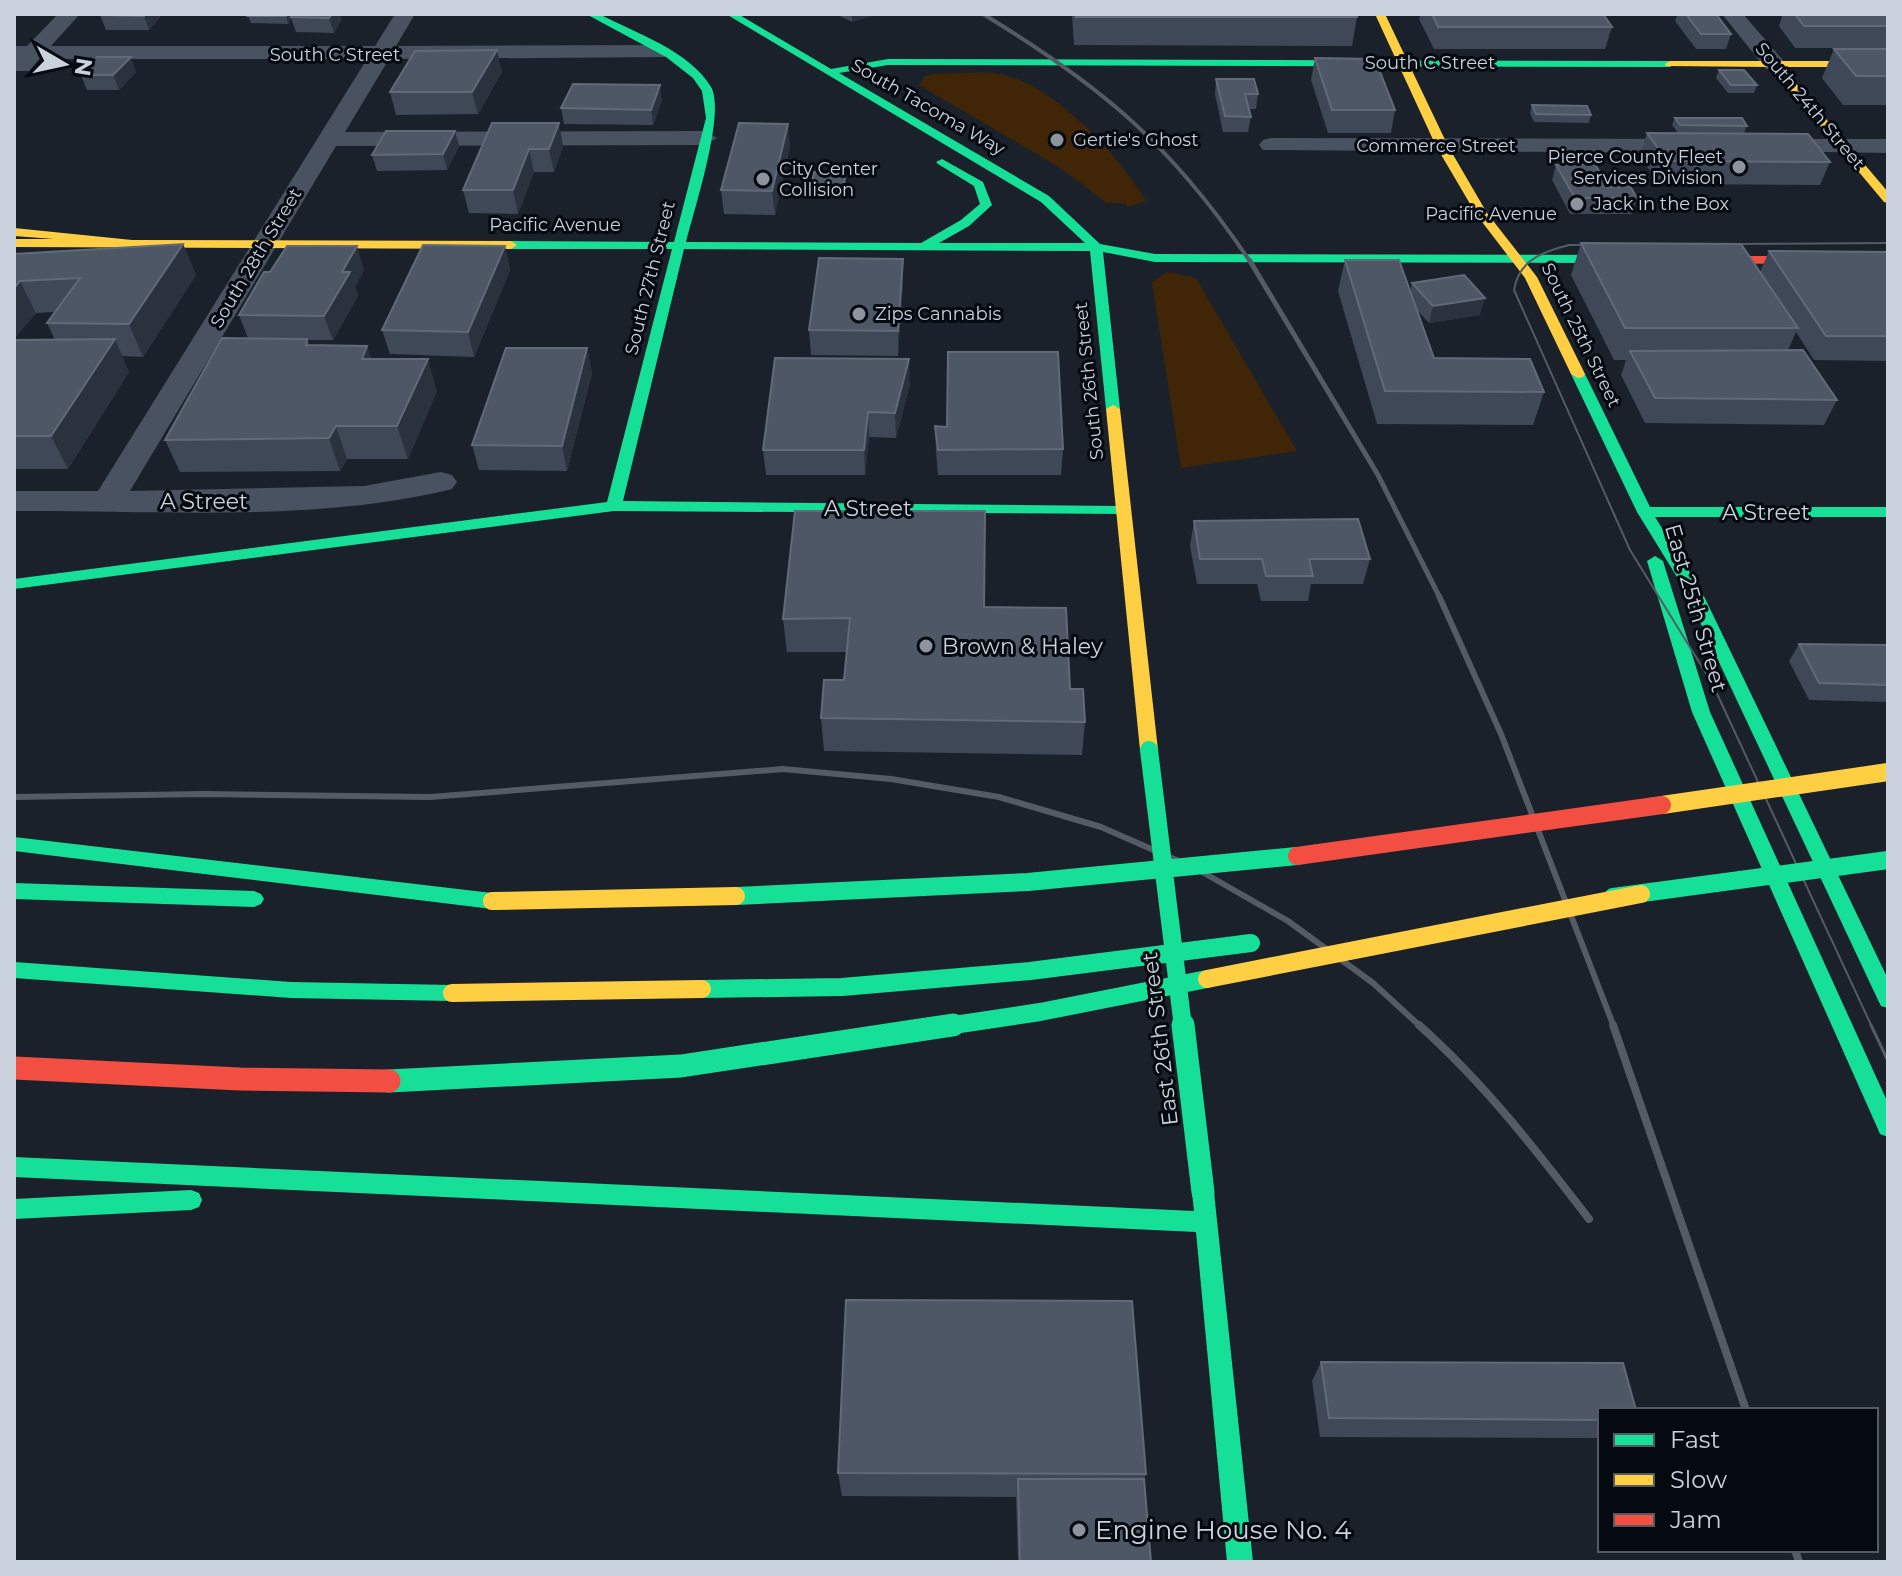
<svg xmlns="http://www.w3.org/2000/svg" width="1902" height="1576" font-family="Montserrat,sans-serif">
  <rect width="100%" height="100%" fill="#1a212a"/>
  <path fill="#402607" d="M936,74C958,74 983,70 1004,75C1056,87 1120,156 1146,201L1127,207L1126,203H1107L1059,167L919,85L925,76Z
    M1167,272L1196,278L1297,451L1181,468L1152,282Z"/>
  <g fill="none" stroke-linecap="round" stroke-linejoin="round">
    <path fill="#495260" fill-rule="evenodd" d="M58,14H80L51,46H375L395,14H415L396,46L657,45L668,52L665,57L389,59L345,132L705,131L717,138L705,145L336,146L130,491L364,486L441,472L452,475L457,482L452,489C315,523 155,510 14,511V491H98L367,59H39L29,71H14V46H27Z
      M1722,14H1743L1782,59L1785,64L1782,69H1766Z
      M1271,138L1693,139L1705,146L1693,153L1263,150L1259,145L1263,140Z
      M1767,139H1888V153L1759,151L1755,146L1759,141Z"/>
    <path fill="#16e098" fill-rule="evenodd" d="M586,14H599C635,33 689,50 711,87C726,112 694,210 686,242L921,243L961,220L980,204L974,186L938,164L936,162L942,159L983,182L992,205L969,226L939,243H1085L1041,202L726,14H738L831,69L888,59L1670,61L1675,64L1670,67L888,65L839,73L1049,196L1100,244L1155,254L1597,255L1603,259L1597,263L1155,262L1103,252L1120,409L1113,413L1106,409L1090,251L684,249L623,501L1123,506L1131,511L1128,514L614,511L14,589V579L607,502L672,249H511L505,245L511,241L674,242L706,118L702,91L693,78L666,57Z
      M1578,370L1585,374L1650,507H1888V517H1655L1701,590L1888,979V1008L1881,1006L1878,1000L1685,590L1637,512L1571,374Z
      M1655,556L1663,561L1710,712L1888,1103V1137L1880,1134L1877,1127L1692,712L1647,561Z
      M14,837L492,893L499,896L502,901L499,906L492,909L14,851Z
      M14,883L254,891L261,894L264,899L261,904L254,907L14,899Z
      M14,962L291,982L452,985L459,987L462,993L459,999L452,1001L291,998L14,978Z
      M14,1157L1194,1211L1192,1192L1195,1185L1203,1182L1211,1185L1214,1192L1253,1562H1227L1196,1232L14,1177Z
      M191,1190L199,1193L202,1200L199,1207L191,1210L14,1219V1199Z"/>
    <path fill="#ffcf43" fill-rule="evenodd" d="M1375,14H1385L1448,146L1487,213L1537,277L1585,374L1583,377L1578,378L1571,374L1525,278L1476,214L1436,146Z
      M1670,61H1888V67H1782L1888,192V203L1884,202L1771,67L1666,66L1665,64Z
      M14,228L132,240L511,241L517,245L511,249L14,247V239H54L14,236Z
      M1113,405L1120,409L1158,750L1149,756L1140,750L1106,409Z"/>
    <path fill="#f24e42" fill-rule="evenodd" d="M1593,256H1888V264L1597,263L1593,262Z"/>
    <path stroke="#545b65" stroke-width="2" d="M1872,1027L1712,683L1630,550L1514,290C1519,260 1542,252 1569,245L1888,243"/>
    <path stroke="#545b65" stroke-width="3" d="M1871,1025L1888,1061"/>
    <path stroke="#545b65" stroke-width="4" d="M983,14C1103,87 1172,145 1251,263"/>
    <path stroke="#545b65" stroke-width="5" d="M1250,261L1378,475L1440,598"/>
    <path stroke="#545b65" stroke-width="6" d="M1439,596L1501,734L1614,1027
      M14,797L204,794L430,797L783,769L891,779L999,797L1101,827L1197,869L1288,921L1373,983L1421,1027"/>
    <path stroke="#545b65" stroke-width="8" d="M1419,1025C1484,1083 1536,1150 1589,1219
      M1613,1025L1746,1410
      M1795,1550L1799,1562"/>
    <path stroke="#16e098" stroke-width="18" d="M1149,750L1183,1027
      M736,896L1028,882L1297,856
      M1613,897L1888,860
      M702,989L842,987L1030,971L1251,943
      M940,1027L1040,1012L1207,979"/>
    <path stroke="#16e098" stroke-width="23" d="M1183,1025L1203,1192
      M389,1081L681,1066L953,1025"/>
    <path stroke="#ffcf43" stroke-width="18" d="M1662,805L1888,772
      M492,901L736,896
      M1207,979L1641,894
      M452,993L702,989"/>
    <path stroke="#f24e42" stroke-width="18" d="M1297,856L1662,805"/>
    <path stroke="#f24e42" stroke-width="23" d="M14,1068L240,1079L389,1081"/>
  </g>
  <path fill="#3e4856" d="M102,14H158L160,17L149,30H106L100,15Z
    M836,14H878L852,22Z
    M1072,14H1356L1357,17L1352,46L1074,45Z
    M1421,14H1603L1612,27L1605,49H1434L1419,19Z
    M1678,14H1716L1731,34L1726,49H1696L1675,21Z
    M1783,14H1888V48H1795L1779,26Z
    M248,16H292L342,19L334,33L296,32L291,18L288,24L251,23Z
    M1834,49H1888V105H1843L1822,78Z
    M1315,58L1395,110L1391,133H1328L1311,80Z
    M1719,70L1757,85L1754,93H1728L1716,78Z
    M136,72L119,90H87L81,75Z
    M502,72L478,114L396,115L390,92Z
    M1216,79L1258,94L1256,109H1249L1251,117L1248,132H1223L1215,94Z
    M662,100L653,125L564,124L561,108Z
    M1532,105L1591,115L1589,123L1534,122L1530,113Z
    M1675,118L1747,126L1744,133H1678L1672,125Z
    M492,123L563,146L554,172H534L518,214L469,213L463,190Z
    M455,131L459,146L447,170L377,171L372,155Z
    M1647,133L1830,162L1820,185L1659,184L1640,156Z
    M790,147L775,215L724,214L721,190Z
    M1556,165L1637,198L1632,214H1570L1552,180Z
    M846,182L842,198L811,197V189Z
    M1581,243L1760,272L1769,251L1888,252V361L1814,360L1796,332L1788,350L1837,400L1824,425L1645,423L1621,375L1626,360H1614L1571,275Z
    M183,244L196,275L143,357L122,356L129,372L68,469H14V340H55L47,323L55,312L36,313L14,339V254Z
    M505,246L510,270L474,357L390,354L382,330Z
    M903,259V283L898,356L811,355L809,330Z
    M1345,260L1410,292L1412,283L1480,315L1429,323L1416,309L1434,358L1544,392L1533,425L1377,424L1338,291Z
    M364,270L355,287L358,296L333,340H308L309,345L367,346L371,359L437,391L408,459H347L340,471L180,472L165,440L248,338L239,315Z
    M587,348L592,373L567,471L479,470L472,445Z
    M910,384L896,438L869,437L865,475H766L763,450Z
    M935,426L1063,449L1061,475H938L936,452Z
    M1194,521L1370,559L1363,584H1311L1308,601H1261L1257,584H1197L1190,546Z
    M984,607L1070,689L1085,722L1082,755L824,751L821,718L844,680L847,652H787L783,619Z
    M1799,644L1888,645V702L1809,700L1789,661Z
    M1321,1362L1600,1410V1438L1320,1437L1312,1381Z
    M838,1473L1146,1474L1144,1479L1151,1562H1018L1016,1497L842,1496Z"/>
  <path fill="#2a323e" d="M145,14H158L160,17L149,30L144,16Z
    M287,14H292V17L288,24L286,16Z
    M332,14H340L342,19L334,33L329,18Z
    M852,14H878L852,22Z
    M497,50L502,72L478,114L472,92Z
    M131,57L136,72L119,90L113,75Z
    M660,85L662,100L653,125L651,110Z
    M559,123L563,146L554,172L549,149Z
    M788,124L790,147L775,215L772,191Z
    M455,131L459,146L447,170L443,154Z
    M529,149L534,172L518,214L513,190Z
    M846,174V182L842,198V190Z
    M183,244L196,275L143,357L129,324Z
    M357,246L364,270L355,287L358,296L333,340L324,316L342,272Z
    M505,246L510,270L474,357L468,332Z
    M903,259V283L898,356V331Z
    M20,281L36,313L14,339V288Z
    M1485,298L1480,315L1429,323L1433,306Z
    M115,339L129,372L68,469L51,436Z
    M367,346L378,378L362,359Z
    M587,348L592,373L567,471L562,446Z
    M428,359L437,391L408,459L397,426Z
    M909,359L910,384L896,438L895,413Z
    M868,412L869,437L865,475L864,450Z
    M336,426L347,459L340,471L329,438Z"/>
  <path fill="#4e5765" stroke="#616a78" stroke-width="2" d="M102,14H145L144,16L100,15Z
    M250,14H287L286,16H248Z
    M293,14H332L329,18L291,17Z
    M1076,14H1356L1357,17H1076Z
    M1432,14H1603L1612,27H1438Z
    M1686,14H1716L1731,34H1701Z
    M1795,14H1888V26H1804Z
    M1834,49H1888V76H1856Z
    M497,50L472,92H390L415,51Z
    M97,57H131L113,75H81Z
    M1315,58L1375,59L1395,110H1332Z
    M1719,70H1744L1757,85H1731Z
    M1216,79H1254L1258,94H1245L1251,117L1225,116Z
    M573,84L660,85L651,110L561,108Z
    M1532,105L1587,106L1591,115L1536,114Z
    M1675,118H1742L1747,126L1680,125Z
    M492,123H559L549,149H529L513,190H463Z
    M739,123L788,124L772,191L721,190Z
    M386,131H455L443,154L372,155Z
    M1647,133L1808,134L1830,162L1667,161Z
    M1595,164L1608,187L1630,186L1637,198H1575L1556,165Z
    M814,172L846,174L842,190L811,189Z
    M1581,243L1741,244L1798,328H1625Z
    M183,244L129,324L47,323L80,278L20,281L14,288V254Z
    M423,245L505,246L468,332L382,330Z
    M287,246H357L342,272H350L324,316L239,315L264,272H270Z
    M1769,251L1888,252V336H1826Z
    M819,258L903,259L898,331L809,330Z
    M1345,260H1399L1434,358L1530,359L1544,392L1385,391Z
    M1464,275L1485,298L1433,306L1412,283Z
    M222,338L307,339L306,345L367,346L362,359H428L397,426H336L329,438L165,440Z
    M115,339L51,436H14V340Z
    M506,348H587L562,446L472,445Z
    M1803,350L1837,400L1655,398L1630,351Z
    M948,352H1058L1063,449L938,450L935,426L947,427Z
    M775,358L909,359L895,413L868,412L864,450H763Z
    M795,511H985L984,607L1066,608L1070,689H1083L1085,722L821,718L824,680H844L850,618L783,619Z
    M1358,519L1370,559H1309L1313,576H1266L1262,559H1200L1194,521Z
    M1799,644L1888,645V685L1819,683Z
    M846,1300L1132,1301L1146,1474L838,1473Z
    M1321,1362L1623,1363L1636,1410H1600V1420L1329,1418Z
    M1018,1479H1144L1151,1562H1020Z"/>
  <g fill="#8c949e" stroke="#050910" stroke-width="3">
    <circle cx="1057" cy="140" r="8"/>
    <circle cx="1739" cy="167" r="8"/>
    <circle cx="763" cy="179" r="8"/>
    <circle cx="1577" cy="204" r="8"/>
    <circle cx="859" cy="314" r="8"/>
    <circle cx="926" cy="646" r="8"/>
    <circle cx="1079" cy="1530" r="8"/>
  </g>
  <g text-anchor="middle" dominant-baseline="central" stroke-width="6" stroke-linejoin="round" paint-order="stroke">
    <g font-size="18" fill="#cad2dd" stroke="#050910">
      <text x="335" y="55">South C Street</text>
      <text x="1430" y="63">South C Street</text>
      <text transform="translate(1810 106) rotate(50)">South 24th Street</text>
      <text transform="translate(928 107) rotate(30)">South Tacoma Way</text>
      <text x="1436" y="146">Commerce Street</text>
      <text x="1491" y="214">Pacific Avenue</text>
      <text x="555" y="225">Pacific Avenue</text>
      <text transform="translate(256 258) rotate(-59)">South 28th Street</text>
      <text transform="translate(650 278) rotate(-76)">South 27th Street</text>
      <text transform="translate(1581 335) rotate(64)">South 25th Street</text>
      <text transform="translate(1089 381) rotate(-96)">South 26th Street</text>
    </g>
    <g font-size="18" fill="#cad2dd" stroke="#050910" text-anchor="start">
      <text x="1073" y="140">Gertie's Ghost</text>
      <text x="1723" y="157" text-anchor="end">Pierce County Fleet<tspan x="1723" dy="21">Services Division</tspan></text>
      <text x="779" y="169">City Center<tspan x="779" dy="21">Collision</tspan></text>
      <text x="1593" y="204">Jack in the Box</text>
      <text x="875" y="314">Zips Cannabis</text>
    </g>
    <g font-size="22" fill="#cad2dd" stroke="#050910">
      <text x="204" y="501">A Street</text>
      <text x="868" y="508">A Street</text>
      <text x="1766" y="512">A Street</text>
      <text transform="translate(1696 608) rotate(74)">East 25th Street</text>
      <text transform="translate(1160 1039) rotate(-97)">East 26th Street</text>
    </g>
    <g font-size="22" fill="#cad2dd" stroke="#050910" text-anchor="start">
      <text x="942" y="646">Brown &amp; Haley</text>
    </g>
    <g font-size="26" fill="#cad2dd" stroke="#050910" text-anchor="start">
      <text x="1095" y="1530">Engine House No. 4</text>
    </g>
  </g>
  <rect width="1902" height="1576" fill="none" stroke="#cad2dd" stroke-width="32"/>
  <rect x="1598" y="1408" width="280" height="144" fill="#050910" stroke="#545962" stroke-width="2"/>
  <rect x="1614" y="1434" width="40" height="12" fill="#16e098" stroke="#545962" stroke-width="2"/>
  <text x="1670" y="1448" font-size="24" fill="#cad2dd">Fast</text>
  <rect x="1614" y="1474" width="40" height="12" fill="#ffcf43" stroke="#545962" stroke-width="2"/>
  <text x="1670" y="1488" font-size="24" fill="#cad2dd">Slow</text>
  <rect x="1614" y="1514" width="40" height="12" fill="#f24e42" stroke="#545962" stroke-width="2"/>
  <text x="1670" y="1528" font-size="24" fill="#cad2dd">Jam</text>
  <g transform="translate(64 64) rotate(99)" stroke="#050910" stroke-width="6" paint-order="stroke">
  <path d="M0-6L14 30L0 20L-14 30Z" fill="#cad2dd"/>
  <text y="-12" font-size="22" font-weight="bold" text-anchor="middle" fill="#cad2dd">N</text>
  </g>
</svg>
